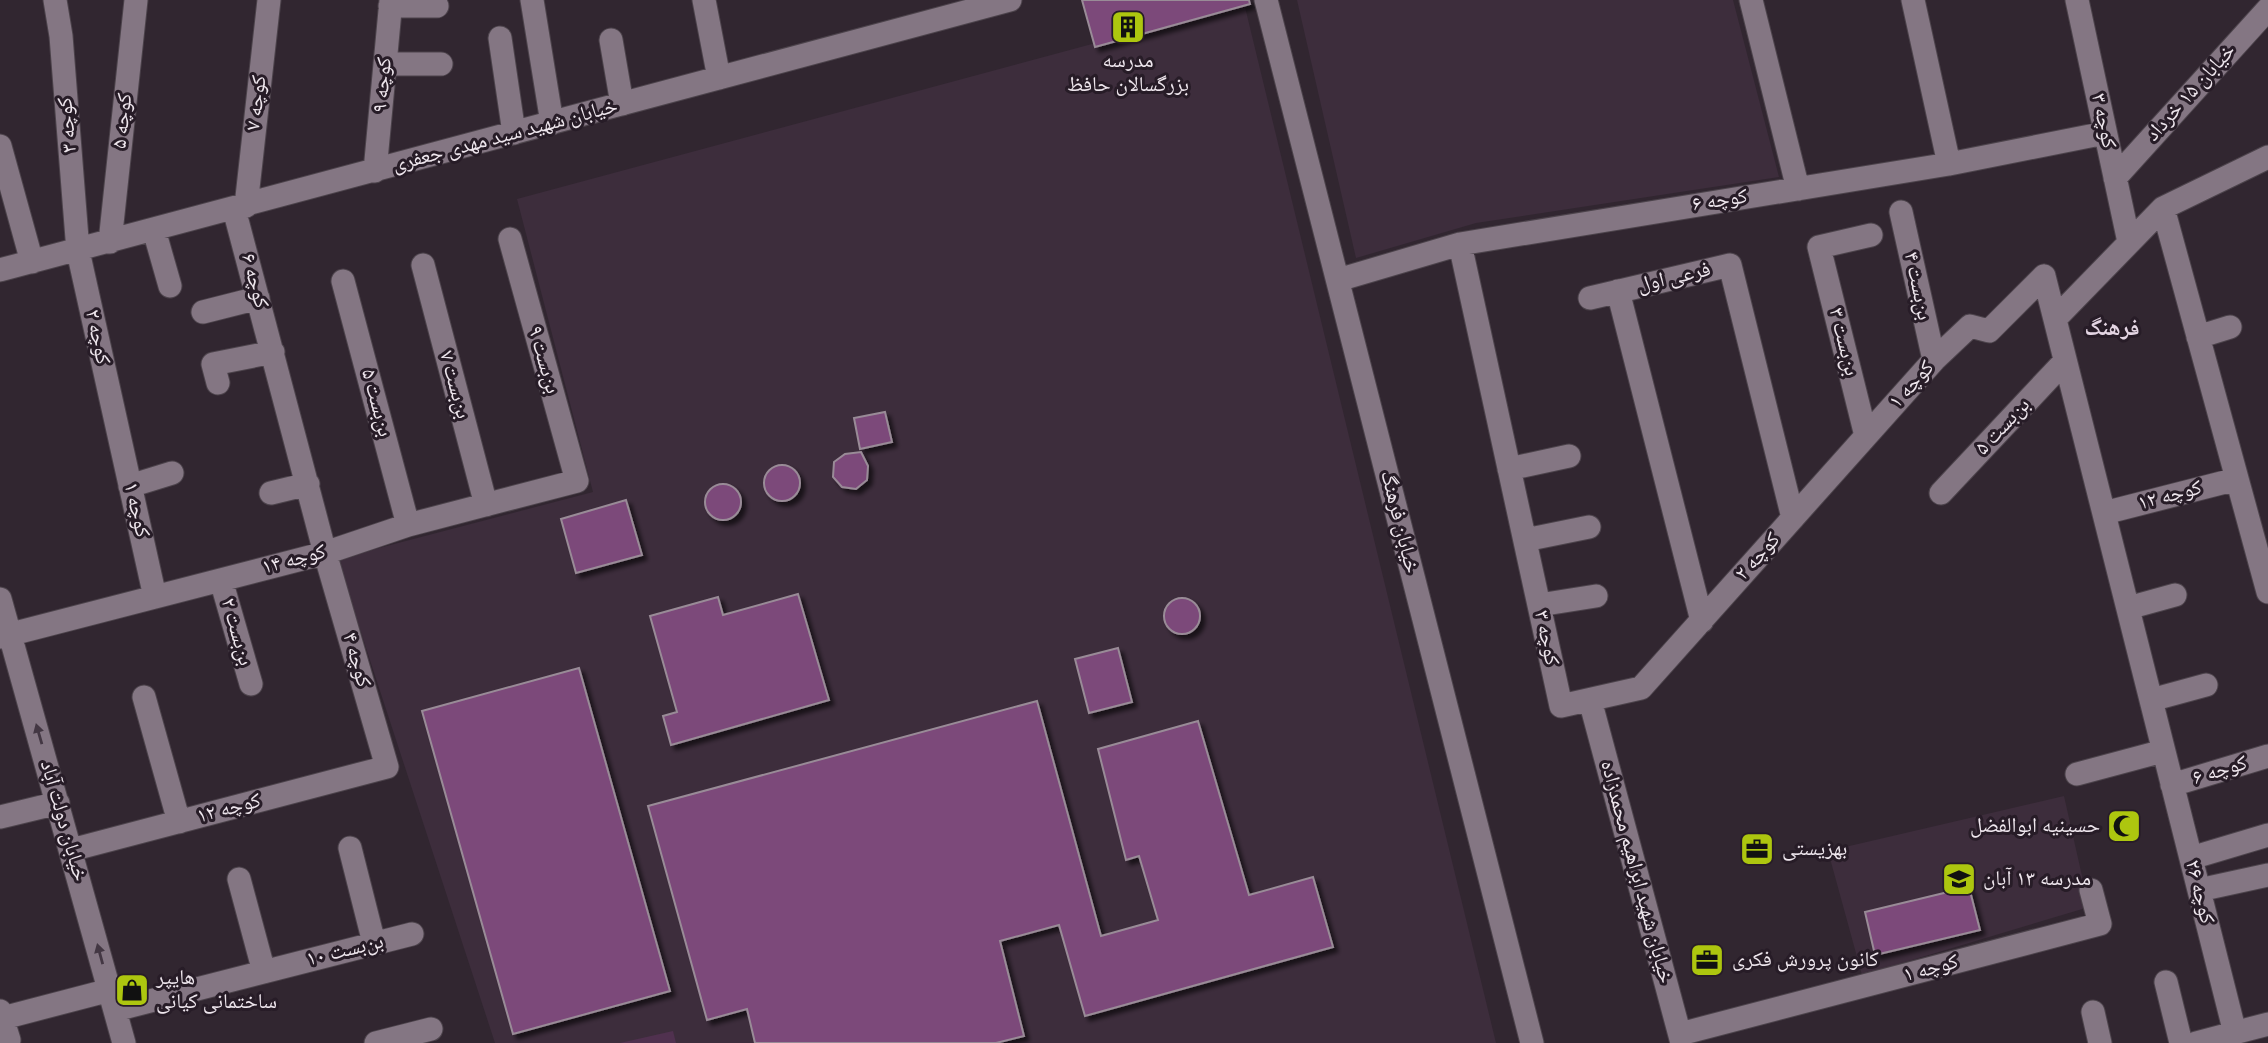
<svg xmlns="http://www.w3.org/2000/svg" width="2268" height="1043" font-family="Overpass,'Noto Naskh Arabic',sans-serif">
  <defs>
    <filter id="shadow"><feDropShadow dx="4.5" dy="4.5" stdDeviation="2" flood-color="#0009"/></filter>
  </defs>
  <rect width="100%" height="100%" fill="#312630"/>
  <path fill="#3d2d3c" d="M1297,0H1733L1779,177L1476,223L1356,258Z
    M1244,3L1496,1043H495L337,559L593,492L517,199Z
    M2064,796L2089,907L1862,975L1828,851Z"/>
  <path fill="#50314f" d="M673,1031L676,1043H620Z"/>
  <path fill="#7c487a" stroke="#998b97" stroke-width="2" filter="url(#shadow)" d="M1082,0H1249L1250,4L1095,47Z
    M885,412L892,442L860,449L854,418Z
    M861,452L868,466L867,480L856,489L842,487L833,477L834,462L845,454Z
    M764 483a18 18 0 1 1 36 0a18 18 0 1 1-36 0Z
    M705 502a18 18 0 1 1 36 0a18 18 0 1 1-36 0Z
    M626,500L642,555L576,573L561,519Z
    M798,594L829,700L671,745L663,716L677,712L650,616L718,597L723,615Z
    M1164 616a18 18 0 1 1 36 0a18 18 0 1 1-36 0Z
    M1118,648L1132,702L1089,713L1075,659Z
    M579,668L670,991L513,1034L422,711Z
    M1037,701L1101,936L1158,920L1139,856L1126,860L1098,749L1198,721L1249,895L1313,877L1333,947L1085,1016L1059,925L1000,941L1024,1036L996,1043H755L747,1009L707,1020L648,806Z
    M1969,887L1980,930L1875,955L1865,912Z"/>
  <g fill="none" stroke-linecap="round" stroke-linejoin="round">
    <g stroke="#4c434b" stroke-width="25">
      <path id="minor" d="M55,0L61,36L78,251L155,597
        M532,0L552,123
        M704,0L719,78
        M1266,0L1532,1043
        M1751,0L1798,189
        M1913,0L1949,164
        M2077,0L2129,242
        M390,6H437
        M500,38L514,133
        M611,40L622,104
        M385,64H441
        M0,146L32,262
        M375,171L391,0
        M2115,178L2268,9
        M246,206L269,0
        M2163,208L2268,592
        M1901,212L1934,360
        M154,230L170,286
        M110,242L136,0
        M1460,244L1561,706L1641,688L1934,360L1970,326L1989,331L2044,276
        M423,265L486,505
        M0,270L1010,0
        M2044,276L2235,1033
        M1338,280L1460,244L1949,164L2105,133
        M343,281L408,525
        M1618,291L1702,621
        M1590,298L1730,265L1793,518
        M203,312L258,298
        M2055,319L2163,208L2268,157
        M2198,337L2230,327
        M218,383L213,364L273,352
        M1866,436L1819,247L1871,235
        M1509,469L1569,456
        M130,486L172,473
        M271,493L308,484
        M1941,493L2065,361
        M2104,513L2237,479
        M1525,540L1589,527
        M221,580L251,684
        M0,599L124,1043
        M1539,605L1596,596
        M2128,608L2175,595
        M0,637L325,553L408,525L577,481L510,239
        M144,697L179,822
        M1590,700L1682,1043
        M2151,700L2206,685
        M2077,774L2163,751
        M2172,785L2268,756
        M0,817L58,803
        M350,848L374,943
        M71,850L387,767L325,553L234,209
        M2191,858L2268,835
        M239,879L264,972
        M2199,890L2268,875
        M2166,982L2181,1043
        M115,1010L412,934
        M0,1011L9,1040L2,1043
        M2093,1012L2100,1043
        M3,1018L110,990
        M1680,1034L2100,924L2091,890
        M376,1043L431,1029
        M2196,1043L2268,1024"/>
    </g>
    <use href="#minor" stroke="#847683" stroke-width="23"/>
  </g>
  <defs><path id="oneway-solid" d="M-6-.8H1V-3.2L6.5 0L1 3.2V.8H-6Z" transform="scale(1.75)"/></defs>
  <g fill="#433743">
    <use href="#oneway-solid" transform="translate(39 734) rotate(-106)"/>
    <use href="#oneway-solid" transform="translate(100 954) rotate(-105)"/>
  </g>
  <defs>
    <g id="building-square" transform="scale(1.75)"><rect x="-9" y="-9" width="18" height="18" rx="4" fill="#adc60f" stroke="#271c27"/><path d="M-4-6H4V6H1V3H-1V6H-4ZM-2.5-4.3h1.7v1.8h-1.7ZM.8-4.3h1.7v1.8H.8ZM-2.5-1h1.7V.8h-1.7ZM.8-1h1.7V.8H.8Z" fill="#111"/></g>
    <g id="mosque-square" transform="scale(1.75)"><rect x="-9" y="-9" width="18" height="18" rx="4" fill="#adc60f" stroke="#271c27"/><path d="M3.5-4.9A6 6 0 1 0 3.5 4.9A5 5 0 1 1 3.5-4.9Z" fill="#111"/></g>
    <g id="office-square" transform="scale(1.75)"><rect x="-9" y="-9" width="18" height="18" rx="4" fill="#adc60f" stroke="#271c27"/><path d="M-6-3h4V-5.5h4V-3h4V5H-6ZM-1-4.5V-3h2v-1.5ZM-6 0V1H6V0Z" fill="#111"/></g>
    <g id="school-square" transform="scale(1.75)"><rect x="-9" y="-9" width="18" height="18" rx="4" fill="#adc60f" stroke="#271c27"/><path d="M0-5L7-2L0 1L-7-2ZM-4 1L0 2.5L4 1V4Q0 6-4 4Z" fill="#111"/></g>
    <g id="shop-square" transform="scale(1.75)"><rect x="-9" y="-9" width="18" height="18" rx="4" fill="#adc60f" stroke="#271c27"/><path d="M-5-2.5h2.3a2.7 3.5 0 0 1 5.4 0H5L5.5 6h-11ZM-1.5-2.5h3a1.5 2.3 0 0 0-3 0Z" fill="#111"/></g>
  </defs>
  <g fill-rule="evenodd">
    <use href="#building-square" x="1128" y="27"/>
    <use href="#mosque-square" x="2124" y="826"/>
    <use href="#office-square" x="1757" y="849"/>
    <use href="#school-square" x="1959" y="879"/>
    <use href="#office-square" x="1707" y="960"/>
    <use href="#shop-square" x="132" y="990"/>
  </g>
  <g text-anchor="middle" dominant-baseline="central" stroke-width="6" stroke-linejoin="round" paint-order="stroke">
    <g font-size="21" fill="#eee6ed" stroke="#271c27" text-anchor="start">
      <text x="1128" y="61" text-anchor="middle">مدرسه<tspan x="1128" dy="24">بزرگسالان حافظ</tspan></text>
      <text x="2100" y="826" text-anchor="end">حسینیه ابوالفضل</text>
      <text x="1782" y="849">بهزیستی</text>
      <text x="1983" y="879">مدرسه ۱۳ آبان</text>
      <text x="1732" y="960">کانون پرورش فکری</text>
      <text x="156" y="978">هایپر<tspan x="156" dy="24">ساختمانی کیانی</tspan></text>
    </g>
    <g font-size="21" fill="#eee6ed" stroke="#271c27">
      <text transform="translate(383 85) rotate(-85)">کوچه ۹</text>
      <text transform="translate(2191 93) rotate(-48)">خیابان ۱۵ خرداد</text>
      <text transform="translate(257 103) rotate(-83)">کوچه ۷</text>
      <text transform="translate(123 121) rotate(-84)">کوچه ۵</text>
      <text transform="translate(2103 121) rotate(78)">کوچه ۳</text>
      <text transform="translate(68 125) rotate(-95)">کوچه ۳</text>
      <text transform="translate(505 136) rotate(-15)">خیابان شهید سید مهدی جعفری</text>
      <text transform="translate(1720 201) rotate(-9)">کوچه ۶</text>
      <text transform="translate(1674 278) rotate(-13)">فرعی اول</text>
      <text transform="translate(254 281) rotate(75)">کوچه ۶</text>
      <text transform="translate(1917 286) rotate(78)">بن‌بست ۴</text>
      <text transform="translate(97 337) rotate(78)">کوچه ۲</text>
      <text transform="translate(1843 342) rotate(76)">بن‌بست ۳</text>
      <text transform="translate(543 360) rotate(74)">بن‌بست ۹</text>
      <text transform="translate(454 385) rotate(75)">بن‌بست ۷</text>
      <text transform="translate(1912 385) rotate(-48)">کوچه ۱</text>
      <text transform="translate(376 403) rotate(75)">بن‌بست ۵</text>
      <text transform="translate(2003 427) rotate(-47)">بن‌بست ۵</text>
      <text transform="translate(2170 496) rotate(-15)">کوچه ۱۲</text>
      <text transform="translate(136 510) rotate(77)">کوچه ۱</text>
      <text transform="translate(1399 522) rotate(76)">خیابان فرهنگ</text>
      <text transform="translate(1758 557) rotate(-48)">کوچه ۲</text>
      <text transform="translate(294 560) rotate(-15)">کوچه ۱۴</text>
      <text transform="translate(236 632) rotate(74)">بن‌بست ۲</text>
      <text transform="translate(1546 638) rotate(78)">کوچه ۳</text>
      <text transform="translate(356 660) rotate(74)">کوچه ۴</text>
      <text transform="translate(2220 771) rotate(-17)">کوچه ۶</text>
      <text transform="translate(229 809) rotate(-15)">کوچه ۱۲</text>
      <text transform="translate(63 821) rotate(74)">خیابان دولت آباد</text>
      <text transform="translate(1636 872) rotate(75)">خیابان شهید ابراهیم محمدزاده</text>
      <text transform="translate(2199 892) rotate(76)">کوچه ۲۶</text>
      <text transform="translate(345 951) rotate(-14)">بن‌بست ۱۰</text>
      <text transform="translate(1931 969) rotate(-15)">کوچه ۱</text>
    </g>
    <g font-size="23" font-weight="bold" fill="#e4d5e3" stroke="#271c27">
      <text x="2112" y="329">فرهنگ</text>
    </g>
  </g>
</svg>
